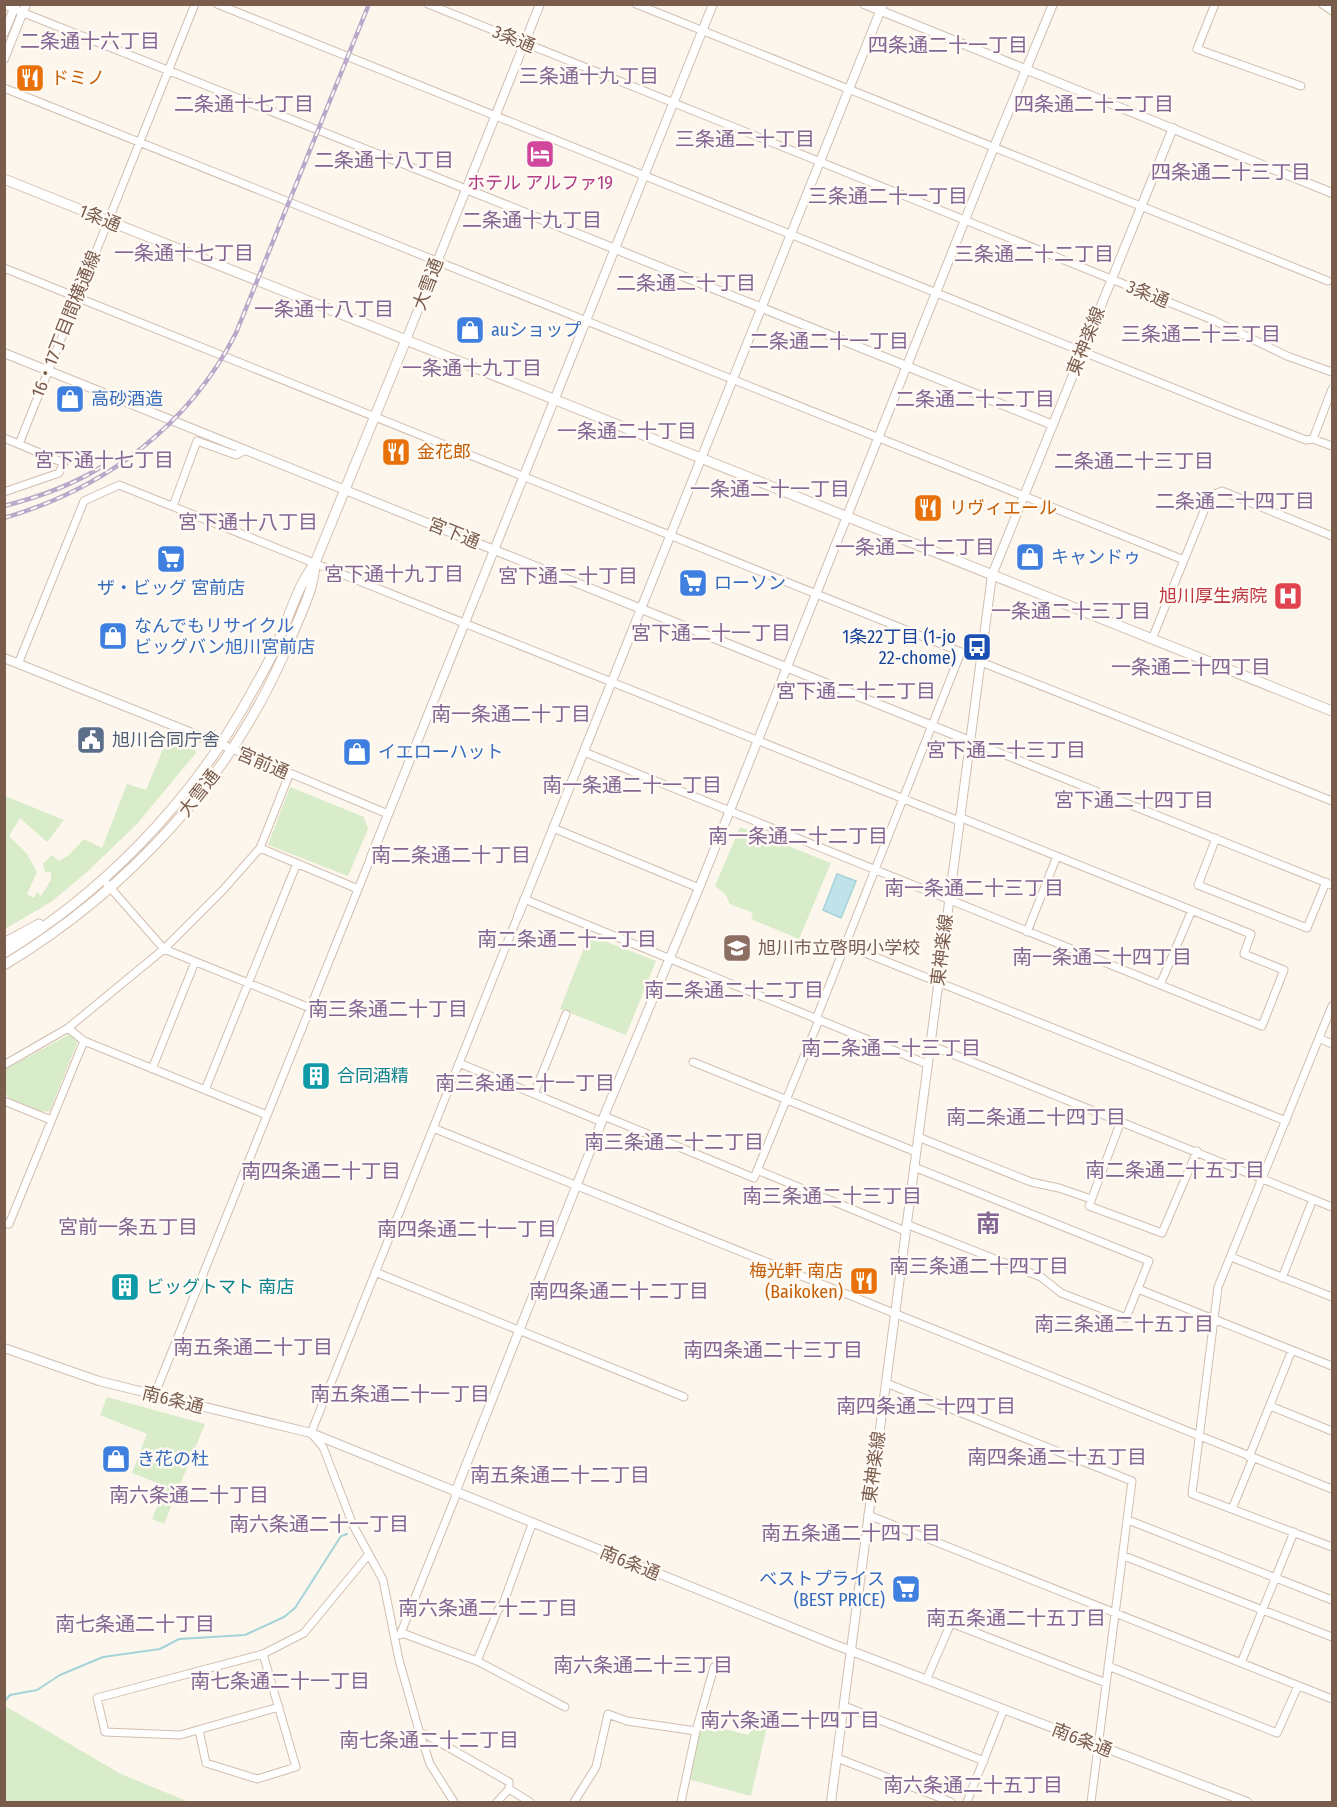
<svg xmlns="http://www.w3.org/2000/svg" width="1337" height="1807" font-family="'Fira Sans Condensed','Noto Sans JP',sans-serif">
  <rect width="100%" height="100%" fill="#fdf6ec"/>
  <path fill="#d8ecc9" d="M169,735L193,745L196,753L137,824L87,872L51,902L5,929V796L64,820L47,842L20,818L9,836L27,854L37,872L27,894L34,898L37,892L41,896L51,880V872H45L43,864L52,855L59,861L69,855L84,839L102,848L127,784L146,790Z
    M290,787L364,817L368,829L348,876L268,845Z
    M740,827L831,863L799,939L751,919L753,913L730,904L725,894L715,886Z
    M589,935L656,961L626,1035L560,1009Z
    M70,1034L78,1041L50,1111C40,1114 11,1103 6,1094C3,1087 5,1078 4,1070Z
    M107,1397L205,1424L164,1524L152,1519L165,1486L132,1473L147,1434L100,1415Z
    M5,1706L121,1774L189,1802H5Z
    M754,1714L769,1718L751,1796L688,1779L700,1723L749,1735Z"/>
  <path fill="#bfe3e8" stroke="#a5d3da" stroke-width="1.5" d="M837,874L856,881L841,918L823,910Z"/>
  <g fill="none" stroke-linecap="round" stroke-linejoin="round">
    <path stroke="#a5d3da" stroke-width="2" d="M4,1702L10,1695L37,1690L60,1675L103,1657L160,1649L179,1639L245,1635L284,1617L295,1608L341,1536L347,1534"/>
    <g stroke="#d1beb0" stroke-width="9">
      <path id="minor" d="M217,4L1233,412L1306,440L1313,439L1332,446
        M428,4L1213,320L1287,356L1332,372
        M636,4L1328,281
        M1215,4L1197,49L1301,86
        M1322,4L1332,11
        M4,5L466,189
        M4,88L1184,560
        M4,268L961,652L816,1019
        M4,438L64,463L59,473L4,492
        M1313,439L1332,389
        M19,444L195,4
        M173,506L197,441L236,455L246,450
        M1152,639L1210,496L1222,491L1332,536
        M981,662L1332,801
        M18,664L84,501L119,485L959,821
        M970,741L1332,885
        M232,749L388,814
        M584,752L1262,1026L1284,970L1244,954L1251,934L959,817
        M553,828L699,888
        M1216,838L1198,885L1307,928L1326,882
        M260,848L358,889
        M107,884L164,949L310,1008
        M524,899L927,1064
        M1027,932L1057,856
        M845,945L1286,1121
        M1160,985L1192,910
        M1332,1006L1218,1287L1192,1494L1332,1547
        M68,1028L84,1041
        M1319,1038L1332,1044
        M930,1045L1332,1207
        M693,1062L916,1152
        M459,1063L602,1122
        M4,1065L68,1028L164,949L223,890L260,848L289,775
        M152,1069L195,962
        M205,1090L297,863
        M534,1094L566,1014
        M4,1101L51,1120
        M604,1116L754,1178L819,1020
        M1121,1121L1089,1206L1162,1233L1197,1151
        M433,1128L1332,1489
        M918,1137L1031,1182L1059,1188L1091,1199
        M757,1170L905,1231
        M4,1223L9,1224L84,1041L267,1115
        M906,1224L1041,1277L1061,1293L1126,1318L1149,1261L914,1167
        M1231,1257L1332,1297
        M375,1272L684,1397
        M1282,1278L1313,1199
        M1138,1289L1332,1366
        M886,1383L1132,1481L1091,1802
        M154,1396L371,857
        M1270,1406L1332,1431
        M1249,1457L1292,1350
        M1232,1509L1253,1458
        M868,1515L1332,1699
        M1128,1520L1332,1600
        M1124,1556L1332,1637
        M402,1633L477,1661L565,1707
        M400,1635L457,1493
        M477,1661L498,1610L503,1604L532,1524
        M1241,1663L1294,1532
        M1108,1666L1277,1733L1298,1686
        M927,1678L951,1623L1106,1683
        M844,1706L984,1761
        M279,1707L180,1735L105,1732L97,1698L263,1654L304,1633L369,1554
        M199,1730L206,1763L257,1779L296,1767L263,1654
        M420,1734H425L509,1782V1789L530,1802
        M837,1758L951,1802
        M454,1802L430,1764L420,1734L399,1660L383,1580L353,1525L323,1447L311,1433L518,916
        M497,1802L509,1789
        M574,1802L596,1767L608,1714L627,1721L696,1731
        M681,1802L696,1731L714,1667
        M967,1802L1004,1709"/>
    </g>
    <g stroke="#d1beb0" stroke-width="10">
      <path id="tertiary" d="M864,4L1332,193
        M4,33L16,4
        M4,59L26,4
        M466,189L1053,425
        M406,340L540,4
        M4,353L970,741
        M4,658L232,749
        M371,857L713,4
        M518,916L883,4
        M4,1348L99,1381L311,1433L833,1644L1247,1802
        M455,1493L604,1116L699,888L994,147L1053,4
        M831,1802L992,575L1173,128"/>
    </g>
    <g stroke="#d6c0b0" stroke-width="11">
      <path id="secondary" d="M4,179L1332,711
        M4,943L39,924
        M4,953C102,893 188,805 244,706C254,688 264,671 273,653C288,623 295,589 315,563L406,340
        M4,965C130,889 234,776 290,640C300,615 314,590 315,563"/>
    </g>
    <use href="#minor" stroke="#fff" stroke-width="7"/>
    <use href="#tertiary" stroke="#fff" stroke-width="8"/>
    <use href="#secondary" stroke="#fff" stroke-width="9"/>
    <g stroke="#b9a8c9" stroke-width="4.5">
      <path id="rail" d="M4,506C39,497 71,486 101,467
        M4,518C104,489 189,426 236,333L369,4"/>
    </g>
    <use href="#rail" stroke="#fffaf3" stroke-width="2" stroke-dasharray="7" stroke-linecap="butt"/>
  </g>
  <defs>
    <g id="restaurant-square" transform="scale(1.5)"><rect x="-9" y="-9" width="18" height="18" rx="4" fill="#e8710a" stroke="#fffaf3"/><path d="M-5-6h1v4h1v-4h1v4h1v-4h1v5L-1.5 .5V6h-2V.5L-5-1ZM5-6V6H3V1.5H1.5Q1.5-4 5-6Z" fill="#fff"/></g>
    <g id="hotel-square" transform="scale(1.5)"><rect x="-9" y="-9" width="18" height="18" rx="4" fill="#d1479c" stroke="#fffaf3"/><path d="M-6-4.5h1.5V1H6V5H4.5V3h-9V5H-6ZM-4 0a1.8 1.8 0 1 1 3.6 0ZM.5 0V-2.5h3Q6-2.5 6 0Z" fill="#fff"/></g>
    <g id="shop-square" transform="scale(1.5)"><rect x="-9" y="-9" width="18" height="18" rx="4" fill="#3f7fe0" stroke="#fffaf3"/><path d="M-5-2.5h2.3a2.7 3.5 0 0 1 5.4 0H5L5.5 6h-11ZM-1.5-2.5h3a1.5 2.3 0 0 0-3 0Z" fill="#fff"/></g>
    <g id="supermarket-square" transform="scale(1.5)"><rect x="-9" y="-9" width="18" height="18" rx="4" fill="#3f7fe0" stroke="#fffaf3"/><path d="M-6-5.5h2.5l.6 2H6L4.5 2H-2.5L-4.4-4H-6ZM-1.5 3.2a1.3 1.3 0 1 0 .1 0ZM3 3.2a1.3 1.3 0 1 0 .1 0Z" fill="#fff"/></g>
    <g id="hospital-square" transform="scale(1.5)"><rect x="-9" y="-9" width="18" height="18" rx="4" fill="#e0444e" stroke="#fffaf3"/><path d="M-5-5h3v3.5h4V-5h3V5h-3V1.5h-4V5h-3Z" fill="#fff"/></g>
    <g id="bus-square" transform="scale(1.5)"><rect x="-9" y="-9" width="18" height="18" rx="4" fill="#1a4fb4" stroke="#fffaf3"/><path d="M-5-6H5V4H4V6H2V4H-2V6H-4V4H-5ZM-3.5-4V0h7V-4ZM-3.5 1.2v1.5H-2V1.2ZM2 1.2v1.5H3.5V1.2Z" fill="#fff"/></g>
    <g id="civic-square" transform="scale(1.5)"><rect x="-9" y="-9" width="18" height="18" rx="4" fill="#5c6f8a" stroke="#fffaf3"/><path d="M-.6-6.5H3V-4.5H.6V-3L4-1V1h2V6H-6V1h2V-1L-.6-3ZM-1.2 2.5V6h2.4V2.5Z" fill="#fff"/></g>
    <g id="school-square" transform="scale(1.5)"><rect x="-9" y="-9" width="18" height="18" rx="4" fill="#8d6e63" stroke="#fffaf3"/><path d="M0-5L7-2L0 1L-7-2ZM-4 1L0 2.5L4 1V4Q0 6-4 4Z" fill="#fff"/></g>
    <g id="building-square" transform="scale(1.5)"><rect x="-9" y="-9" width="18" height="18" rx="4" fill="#0f9aa8" stroke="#fffaf3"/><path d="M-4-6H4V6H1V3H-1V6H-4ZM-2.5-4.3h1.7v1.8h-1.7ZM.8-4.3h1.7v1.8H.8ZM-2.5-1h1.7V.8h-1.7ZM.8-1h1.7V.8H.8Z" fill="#fff"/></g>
  </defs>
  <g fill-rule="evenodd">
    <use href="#restaurant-square" x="30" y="78"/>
    <use href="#hotel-square" x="540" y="154"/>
    <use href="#shop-square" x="470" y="330"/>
    <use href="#shop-square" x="70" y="399"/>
    <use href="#restaurant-square" x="396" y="452"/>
    <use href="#restaurant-square" x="928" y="508"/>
    <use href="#shop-square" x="1030" y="557"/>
    <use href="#supermarket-square" x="171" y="559"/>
    <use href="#supermarket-square" x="693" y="583"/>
    <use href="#hospital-square" x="1288" y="596"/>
    <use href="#shop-square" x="113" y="636"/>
    <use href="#bus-square" x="977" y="647"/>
    <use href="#civic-square" x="91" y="740"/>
    <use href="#shop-square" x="357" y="752"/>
    <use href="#school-square" x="737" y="948"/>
    <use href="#building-square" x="316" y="1076"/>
    <use href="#restaurant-square" x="864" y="1281"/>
    <use href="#building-square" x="125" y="1287"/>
    <use href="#shop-square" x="116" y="1459"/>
    <use href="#supermarket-square" x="906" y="1589"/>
  </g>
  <g text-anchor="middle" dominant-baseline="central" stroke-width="5" stroke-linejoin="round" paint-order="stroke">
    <g font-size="18" fill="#7a5c4d" stroke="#fffaf3">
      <text transform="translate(514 39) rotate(22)">3条通</text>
      <text transform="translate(100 218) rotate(22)">1条通</text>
      <text transform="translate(428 284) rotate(-69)">大雪通</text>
      <text transform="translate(1148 294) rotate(22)">3条通</text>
      <text transform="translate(66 324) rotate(-68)">16・17丁目間横通線</text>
      <text transform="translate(1086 341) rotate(-68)">東神楽線</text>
      <text transform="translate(454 533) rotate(22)">宮下通</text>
      <text transform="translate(263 763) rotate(23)">宮前通</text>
      <text transform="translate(199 793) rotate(-52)">大雪通</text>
      <text transform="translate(942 950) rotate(-83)">東神楽線</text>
      <text transform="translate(173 1400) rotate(14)">南6条通</text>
      <text transform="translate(874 1467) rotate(-82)">東神楽線</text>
      <text transform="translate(630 1563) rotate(22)">南6条通</text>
      <text transform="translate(1082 1740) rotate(21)">南6条通</text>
    </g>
    <g font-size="18" fill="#c56008" stroke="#fffaf3" text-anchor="start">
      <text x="51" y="78">ドミノ</text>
      <text x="417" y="452">金花郎</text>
      <text x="949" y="508">リヴィエール</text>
      <text x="843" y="1271" text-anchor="end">梅光軒 南店<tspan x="843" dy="21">(Baikoken)</tspan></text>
    </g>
    <g font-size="18" fill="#b23c85" stroke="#fffaf3">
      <text x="540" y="183">ホテル アルファ19</text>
    </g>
    <g font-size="18" fill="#366cbe" stroke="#fffaf3" text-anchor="start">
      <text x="491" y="330">auショップ</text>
      <text x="91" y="399">高砂酒造</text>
      <text x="1051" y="557">キャンドゥ</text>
      <text x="714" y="583">ローソン</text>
      <text x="171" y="588" text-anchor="middle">ザ・ビッグ 宮前店</text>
      <text x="134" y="626">なんでもリサイクル<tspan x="134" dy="21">ビッグバン旭川宮前店</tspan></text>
      <text x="378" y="752">イエローハット</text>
      <text x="137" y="1459">き花の杜</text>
      <text x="885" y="1579" text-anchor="end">ベストプライス<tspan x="885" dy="21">(BEST PRICE)</tspan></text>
    </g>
    <g font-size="18" fill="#be3a42" stroke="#fffaf3" text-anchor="end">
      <text x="1267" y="596">旭川厚生病院</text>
    </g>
    <g font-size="18" fill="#164399" stroke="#fffaf3" text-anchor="end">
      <text x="956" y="637">1条22丁目 (1-jo<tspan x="956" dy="21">22-chome)</tspan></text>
    </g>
    <g font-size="18" fill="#4e5e75" stroke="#fffaf3" text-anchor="start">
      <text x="112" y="740">旭川合同庁舎</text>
    </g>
    <g font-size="18" fill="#785e54" stroke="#fffaf3" text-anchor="start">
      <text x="758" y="948">旭川市立啓明小学校</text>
    </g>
    <g font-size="18" fill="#0d838f" stroke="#fffaf3" text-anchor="start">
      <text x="337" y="1076">合同酒精</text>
      <text x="146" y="1287">ビッグトマト 南店</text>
    </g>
    <g font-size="20" fill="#846695" stroke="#fffaf3">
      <text x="90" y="41">二条通十六丁目</text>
      <text x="948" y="45">四条通二十一丁目</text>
      <text x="589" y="76">三条通十九丁目</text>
      <text x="244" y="104">二条通十七丁目</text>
      <text x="1094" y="104">四条通二十二丁目</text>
      <text x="745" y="139">三条通二十丁目</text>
      <text x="384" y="160">二条通十八丁目</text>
      <text x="1231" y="172">四条通二十三丁目</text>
      <text x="888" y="196">三条通二十一丁目</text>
      <text x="532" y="220">二条通十九丁目</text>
      <text x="184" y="253">一条通十七丁目</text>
      <text x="1034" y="254">三条通二十二丁目</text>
      <text x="686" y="283">二条通二十丁目</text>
      <text x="324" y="309">一条通十八丁目</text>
      <text x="1201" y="334">三条通二十三丁目</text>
      <text x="829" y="341">二条通二十一丁目</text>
      <text x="472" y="368">一条通十九丁目</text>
      <text x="975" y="399">二条通二十二丁目</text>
      <text x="627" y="431">一条通二十丁目</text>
      <text x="104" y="460">宮下通十七丁目</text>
      <text x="1134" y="461">二条通二十三丁目</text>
      <text x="770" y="489">一条通二十一丁目</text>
      <text x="1235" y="501">二条通二十四丁目</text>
      <text x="248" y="522">宮下通十八丁目</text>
      <text x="915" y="547">一条通二十二丁目</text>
      <text x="394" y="574">宮下通十九丁目</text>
      <text x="568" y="576">宮下通二十丁目</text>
      <text x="1071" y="611">一条通二十三丁目</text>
      <text x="711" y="633">宮下通二十一丁目</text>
      <text x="1191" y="667">一条通二十四丁目</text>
      <text x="856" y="691">宮下通二十二丁目</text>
      <text x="511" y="714">南一条通二十丁目</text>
      <text x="1006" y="750">宮下通二十三丁目</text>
      <text x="632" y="785">南一条通二十一丁目</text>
      <text x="1134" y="800">宮下通二十四丁目</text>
      <text x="798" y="836">南一条通二十二丁目</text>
      <text x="451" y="855">南二条通二十丁目</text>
      <text x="974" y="888">南一条通二十三丁目</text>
      <text x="567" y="939">南二条通二十一丁目</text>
      <text x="1102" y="957">南一条通二十四丁目</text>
      <text x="734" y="990">南二条通二十二丁目</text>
      <text x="388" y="1009">南三条通二十丁目</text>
      <text x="891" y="1048">南二条通二十三丁目</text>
      <text x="525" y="1083">南三条通二十一丁目</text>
      <text x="1036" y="1117">南二条通二十四丁目</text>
      <text x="674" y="1142">南三条通二十二丁目</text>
      <text x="1175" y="1170">南二条通二十五丁目</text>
      <text x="321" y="1171">南四条通二十丁目</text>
      <text x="832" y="1196">南三条通二十三丁目</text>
      <text x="128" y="1227">宮前一条五丁目</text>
      <text x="467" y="1229">南四条通二十一丁目</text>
      <text x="979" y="1266">南三条通二十四丁目</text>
      <text x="619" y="1291">南四条通二十二丁目</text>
      <text x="1124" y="1324">南三条通二十五丁目</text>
      <text x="253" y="1347">南五条通二十丁目</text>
      <text x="773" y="1350">南四条通二十三丁目</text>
      <text x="400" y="1394">南五条通二十一丁目</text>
      <text x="926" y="1406">南四条通二十四丁目</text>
      <text x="1057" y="1457">南四条通二十五丁目</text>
      <text x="560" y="1475">南五条通二十二丁目</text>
      <text x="189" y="1495">南六条通二十丁目</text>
      <text x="319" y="1524">南六条通二十一丁目</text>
      <text x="851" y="1533">南五条通二十四丁目</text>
      <text x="488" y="1608">南六条通二十二丁目</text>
      <text x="1016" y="1618">南五条通二十五丁目</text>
      <text x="135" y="1624">南七条通二十丁目</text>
      <text x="643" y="1665">南六条通二十三丁目</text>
      <text x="280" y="1681">南七条通二十一丁目</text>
      <text x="790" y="1720">南六条通二十四丁目</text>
      <text x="429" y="1740">南七条通二十二丁目</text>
      <text x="973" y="1785">南六条通二十五丁目</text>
    </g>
    <g font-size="24" font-weight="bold" fill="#846695" stroke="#fffaf3">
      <text x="988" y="1224">南</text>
    </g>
  </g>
  <rect width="1337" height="1807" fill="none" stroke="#7a5c4d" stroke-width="12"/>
</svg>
